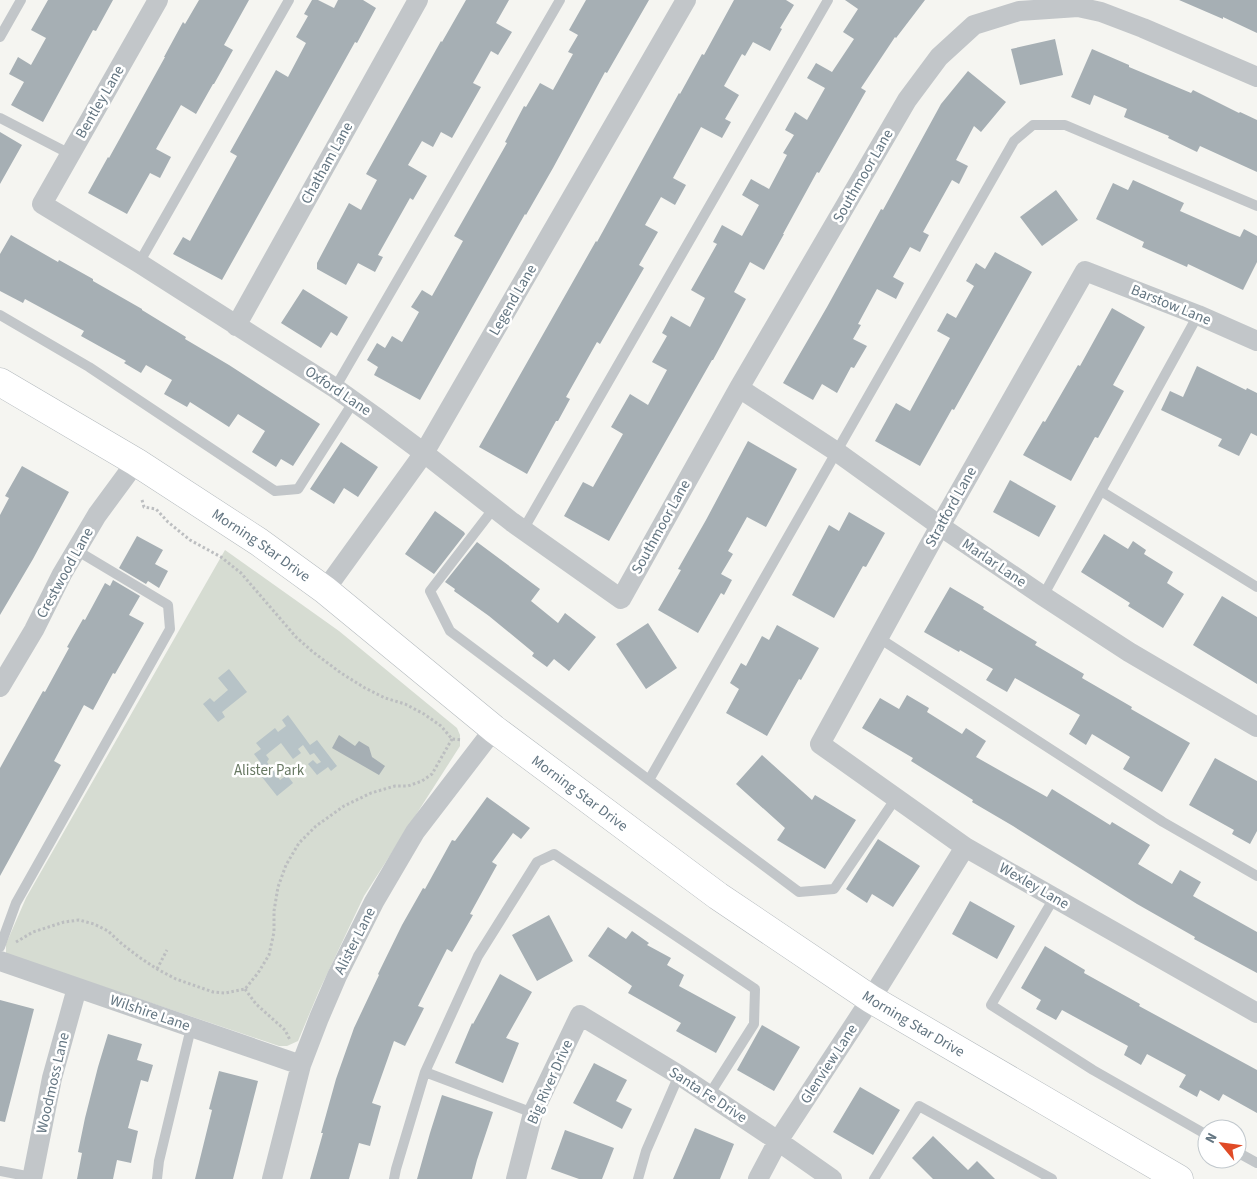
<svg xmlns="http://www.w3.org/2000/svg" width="1257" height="1179" font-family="'Source Sans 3',sans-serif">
  <rect width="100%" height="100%" fill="#f5f5f1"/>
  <path fill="#d6dcd2" d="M225,550L339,631L457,728L460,735V746L364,896L319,991L298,1041L287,1046H279L6,954V944L26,898Z"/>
  <path fill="#b7c3c7" d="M229,669L247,692L222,712L225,717L218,722L203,704L210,698L214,702L228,690L218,678Z
    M288,715L310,745L317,740L337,766L331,771L328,767L317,775L308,764L313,760L317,764L321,762L314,753L310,755L303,745L298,749L301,753L293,759L281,743L266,755L269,759L267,762L280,780L287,775L293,783L277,796L254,767L260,762L254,754L261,749L256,743L275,728L278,732L286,726L282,720Z"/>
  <path fill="#a6afb4" d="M48,0H113L96,31L93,30L43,122L11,105L24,82L9,74L18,57L31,65L46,38L31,30Z
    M199,0H249L224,45L233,50L214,84H213L196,114L181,105L156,149L171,157L160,178L150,173L127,214L88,193L108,157L109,158L165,57H164L183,22L185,24Z
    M312,0H318L334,8L338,0H363L376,8L357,43L355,42L222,280L173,254L183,237L190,241L237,156L230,152L276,70L288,77L306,43L296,37L308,16L304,14Z
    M466,0H509L496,23L512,32L498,55L491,51L473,83L481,87L452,138L441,132L433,147L422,141L408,165L427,176L413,200L410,198L378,255L383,257L375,272L358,263L346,285L317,269V263L349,203L361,210L377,180L366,174L441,41L442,42Z
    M586,0H649L607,73L605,72L553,168L526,215L525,214L420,400L374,375L378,367L367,360L377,343L385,348L392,336L402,342L419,312L411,307L422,290L432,296L463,241L454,236L507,143L505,142L524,106L526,107L540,83L553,90L573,54L568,52L578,35L569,30Z
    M734,0H786L794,5L780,28L782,29L770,51L753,42L745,56L742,54L724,86L739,95L725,119L731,122L722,138L701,127L673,178L686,185L675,205L661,197L645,225L658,232L639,265L644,268L600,344L597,342L566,397L570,399L558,421H556L527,474L479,447L596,241L597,242L679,93L680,94L702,54L704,55Z
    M845,0H925L896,38L895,37L861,88L866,91L819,173L817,172L783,234H784L764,270L750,262L734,292L746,299L713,360H712L609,541L564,516L583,482L593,487L623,434L611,427L630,394L648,405L667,370L652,362L667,336L662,333L671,316L690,327L705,298L691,290L717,244L713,242L722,225L742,236L759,205L742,195L751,179L769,189L787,155L783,153L794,135L785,130L795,112L807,120L825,88L807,78L816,63L832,72L854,39L843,32L858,9Z
    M1179,0H1257V33L1223,17V19Z
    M1055,39L1063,75L1020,85L1011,49Z
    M1092,49L1129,65V67L1191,93L1193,90L1239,113L1240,112L1257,120V172L1200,146L1197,152L1168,138L1169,136L1124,117L1127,109L1094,95L1090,105L1071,97Z
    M968,71L1006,102L981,132L974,126L956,160L968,166L959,184L952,180L923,232L929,235L920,252L910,247L893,277L904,283L896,299L877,289L858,324L861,325L853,339L867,346L854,368L851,367L837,393L822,384L813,400L783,383L827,307L881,209L883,210L941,104Z
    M0,132L22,145L0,184Z
    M1133,180L1184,203L1180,211L1230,233L1240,237L1244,229L1257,236V262L1243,290L1188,264L1187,267L1142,247L1144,242L1096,219L1113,183L1128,190Z
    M1056,190L1078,220L1042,246L1020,217Z
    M11,235L58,262L59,260L93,279V281L142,309V310L186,337L185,339L229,365L320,424L293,466L281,459L276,467L252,452L265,431L238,414L229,427L190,402L187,407L164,394L172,380L146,365L141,373L124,363L126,361L81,336L84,331L25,299L23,303L0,291V254Z
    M995,252L1032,272L954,410L952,409L920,466L875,441L896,403L910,411L950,338L937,331L947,313L956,318L974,286L966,281L976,263L985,269Z
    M303,289L348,317L337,336L331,332L321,348L281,323Z
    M1112,308L1145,327L1113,385L1124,391L1098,438L1095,437L1071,481L1023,455L1043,421L1045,422L1078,365L1080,366Z
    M1197,366L1246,390L1247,388L1257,393V436L1251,433L1239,456L1218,446L1222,439L1161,410L1170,391L1183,397Z
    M748,441L797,469L766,527L747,517L728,551L733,554L721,574L732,580L724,595L721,593L698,633L658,610L681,570L678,569L706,520Z
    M341,442L378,467L358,497L344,488L334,504L310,489Z
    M22,466L69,492L33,559L0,615V515L9,498L5,496Z
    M1010,480L1056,506L1039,537L993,512Z
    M435,511L464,532L465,534L434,574L405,554Z
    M849,512L885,533L866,567L863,566L834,618L792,595L829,525L839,531Z
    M1104,534L1128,549L1133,541L1146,550L1144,554L1173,572L1167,583L1184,594L1163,628L1128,606L1130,603L1081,572Z
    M137,536L163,550L155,564L168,571L159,588L148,581L146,584L119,568Z
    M477,542L540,589L531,601L558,623L565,613L596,637L569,671L554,659L547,667L532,656L534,653L489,616L454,591L455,589L445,582Z
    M113,580L140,596L129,615L144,623L115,674L113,673L93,710L84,705L54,761L61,765L0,876V768L43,691L45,692L69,648L67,647L83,619L85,620L105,583L110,586Z
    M950,587L984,607L983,609L1037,642L1035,645L1084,674L1082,678L1132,707L1131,709L1190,743L1162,792L1123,769L1130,757L1092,734L1086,745L1069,734L1080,715L1015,678L1007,692L986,680L993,669L960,650L959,652L924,632Z
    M1222,596L1257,617V684L1193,645Z
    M648,623L677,668L646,689L616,644Z
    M777,625L819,648L801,680L799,679L767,736L726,713L739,689L730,683L741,663L746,666L762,636L769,640Z
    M907,695L929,708L927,712L962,734L966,728L986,741L976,757L1047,797L1052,789L1110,825L1112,822L1150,845L1138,864L1172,884L1180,870L1201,882L1193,896L1257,932V973L1194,939L1195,937L1137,904L1013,826L972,802L973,800L911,761L913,758L862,728L880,698L899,709Z
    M339,735L355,746L359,741L369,747L372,757L385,766L379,775L332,748Z
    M762,755L812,800L815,795L856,820L825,869L777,840L785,828L736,784Z
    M1215,758L1257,781V831L1250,844L1232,834L1234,830L1189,805Z
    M487,797L530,828L521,839L513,833L492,862L497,865L470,914L473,915L452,952L447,949L418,1006L424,1008L405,1046L394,1041L372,1103L381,1106L370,1146L359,1143L349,1179H310L323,1133H321L336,1079L354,1028L379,975L378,974L402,925L423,888L425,889L452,840L455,841Z
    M878,839L920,866L893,907L872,894L867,903L846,889Z
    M970,901L1015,926L997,959L952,934Z
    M549,915L573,961L537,981L512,935Z
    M608,927L626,939L632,931L649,943L647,945L671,958L667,965L684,975L679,986L736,1017L716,1053L676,1031L681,1023L628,993L632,986L588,956Z
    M1045,946L1085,970L1084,973L1140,1004L1139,1006L1257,1070V1113L1223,1094L1219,1101L1200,1090L1197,1097L1179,1087L1186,1075L1147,1054L1141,1065L1124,1055L1128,1046L1062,1010L1056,1020L1036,1009L1041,1000L1021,988Z
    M500,974L532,992L506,1038L519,1043L503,1083L455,1063L472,1023L473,1024Z
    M0,1000L34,1009L5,1122L0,1121Z
    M762,1025L800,1047L774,1091L737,1070Z
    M108,1034L142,1044L137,1060L153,1065L148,1082L141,1080L128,1128L138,1131L131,1163L117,1160L113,1179H77L82,1153L78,1152L85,1118L98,1067Z
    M594,1063L627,1080L616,1101L632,1109L622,1129L573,1103Z
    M219,1071L258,1081L233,1179H195L212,1110L209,1109Z
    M860,1087L900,1110L873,1155L833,1132Z
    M442,1095L493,1112L477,1160L472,1179H417L430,1133Z
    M695,1128L734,1144L720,1179H673Z
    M565,1130L614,1148L602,1179H579L551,1169Z
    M933,1136L968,1170L977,1161L995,1179H933L912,1158Z"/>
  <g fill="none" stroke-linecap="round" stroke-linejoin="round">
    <g stroke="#b4babe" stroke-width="29">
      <g id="secondary">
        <path id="s1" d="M0,382L136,462L259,542L325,590L494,729L718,896L871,999L1179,1179"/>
      </g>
    </g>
    <path stroke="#bcbec0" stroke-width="3" stroke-dasharray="2.5 2.5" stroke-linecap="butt" d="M142,500L144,507L156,509L168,522L190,540L221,557L241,573L296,637L313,652L341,673L365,688L385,698L405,704L424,714L441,726L452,739L462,740
      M16,942L33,932L64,922L79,920L94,924L108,931L122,944L139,957L157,969L176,979L213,992L225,993L245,989L258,973L269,955L274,932V911L278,887L286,865L299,843L316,826L344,806L371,793L395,786H408L422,781L432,774L452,739
      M157,969L167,950
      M245,989L256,1004L285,1030L290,1040"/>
    <path stroke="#c2c6c9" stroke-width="10" d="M0,37L21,0
      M0,118L70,154
      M139,263L289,0
      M0,315L89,367L275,491L298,489L354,401
      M335,388L560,0
      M1101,491L1257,587
      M494,508L430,591L450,631L649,780L1014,141L1033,125H1065L1257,206
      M523,530L828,0
      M1043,596L1198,315
      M879,638L1163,822L1257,876
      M649,780L799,892L834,889L896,798
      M1054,898L991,1005L1093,1070L1207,1135
      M0,947L16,903L170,629L168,605L76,550
      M533,1113L425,1072L478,956L537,862L554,854L755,989L754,1024L709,1095
      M1237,1152L1257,1163
      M0,1171L32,1177
      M157,1179L159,1161L191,1028
      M394,1179L396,1169L425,1072
      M638,1179L646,1151L679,1075
      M874,1179L919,1106L1052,1179"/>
    <path stroke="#c2c6c9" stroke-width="20" d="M158,0L42,204L139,263L335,388L377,418L424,453L512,522L621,599L739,388L907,100L939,57L974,25L1019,11L1078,7L1101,12L1143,28L1257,77
      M236,326L418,0
      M1257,341L1198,315L1085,271L940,526L820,744L965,847L1257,1013
      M739,388L837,452L940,526L1043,596L1129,652L1257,727
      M325,590L424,453L686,0
      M0,687L34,630L62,574L97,515L136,462
      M0,961L301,1065
      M32,1179L52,1078L77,988
      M272,1179L301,1065L319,1018L337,976L374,902L415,832L494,729
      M516,1179L533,1113L580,1015L679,1075L778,1141L832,1179
      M758,1179L778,1141L871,999L965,847"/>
    <use href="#secondary" stroke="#fff" stroke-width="28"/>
  </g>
  <g text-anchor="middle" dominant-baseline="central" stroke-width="5" stroke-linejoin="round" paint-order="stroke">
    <g font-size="15" fill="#647682" stroke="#fff">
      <text transform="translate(100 102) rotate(-60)">Bentley Lane</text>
      <text transform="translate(327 163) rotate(-61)">Chatham Lane</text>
      <text transform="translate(863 176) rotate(-60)">Southmoor Lane</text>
      <text transform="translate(513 300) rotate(-60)">Legend Lane</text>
      <text transform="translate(1171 305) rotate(22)">Barstow Lane</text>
      <text transform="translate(338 391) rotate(34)">Oxford Lane</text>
      <text transform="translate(951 507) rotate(-61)">Stratford Lane</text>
      <text transform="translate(661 527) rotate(-61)">Southmoor Lane</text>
      <text stroke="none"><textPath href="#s1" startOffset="308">Morning Star Drive</textPath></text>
      <text transform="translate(994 563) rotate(34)">Marlar Lane</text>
      <text transform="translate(65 573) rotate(-61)">Crestwood Lane</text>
      <text stroke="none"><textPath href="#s1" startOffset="712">Morning Star Drive</textPath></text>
      <text transform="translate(1034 886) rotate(30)">Wexley Lane</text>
      <text transform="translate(355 941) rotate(-63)">Alister Lane</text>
      <text transform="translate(150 1013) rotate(19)">Wilshire Lane</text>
      <text stroke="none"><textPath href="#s1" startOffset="1118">Morning Star Drive</textPath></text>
      <text transform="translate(829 1064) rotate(-57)">Glenview Lane</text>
      <text transform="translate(550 1082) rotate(-66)">Big River Drive</text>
      <text transform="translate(53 1083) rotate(-77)">Woodmoss Lane</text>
      <text transform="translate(708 1095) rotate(33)">Santa Fe Drive</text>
    </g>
    <g font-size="15" fill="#687963" stroke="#fff">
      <text x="269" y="770">Alister Park</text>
    </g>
  </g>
  <g transform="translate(1222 1144) rotate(299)"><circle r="24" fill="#ffffff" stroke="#c1c8cd"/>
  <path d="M0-4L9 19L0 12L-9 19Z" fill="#e04a26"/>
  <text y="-8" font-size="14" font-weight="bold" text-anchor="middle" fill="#647682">N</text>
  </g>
</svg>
